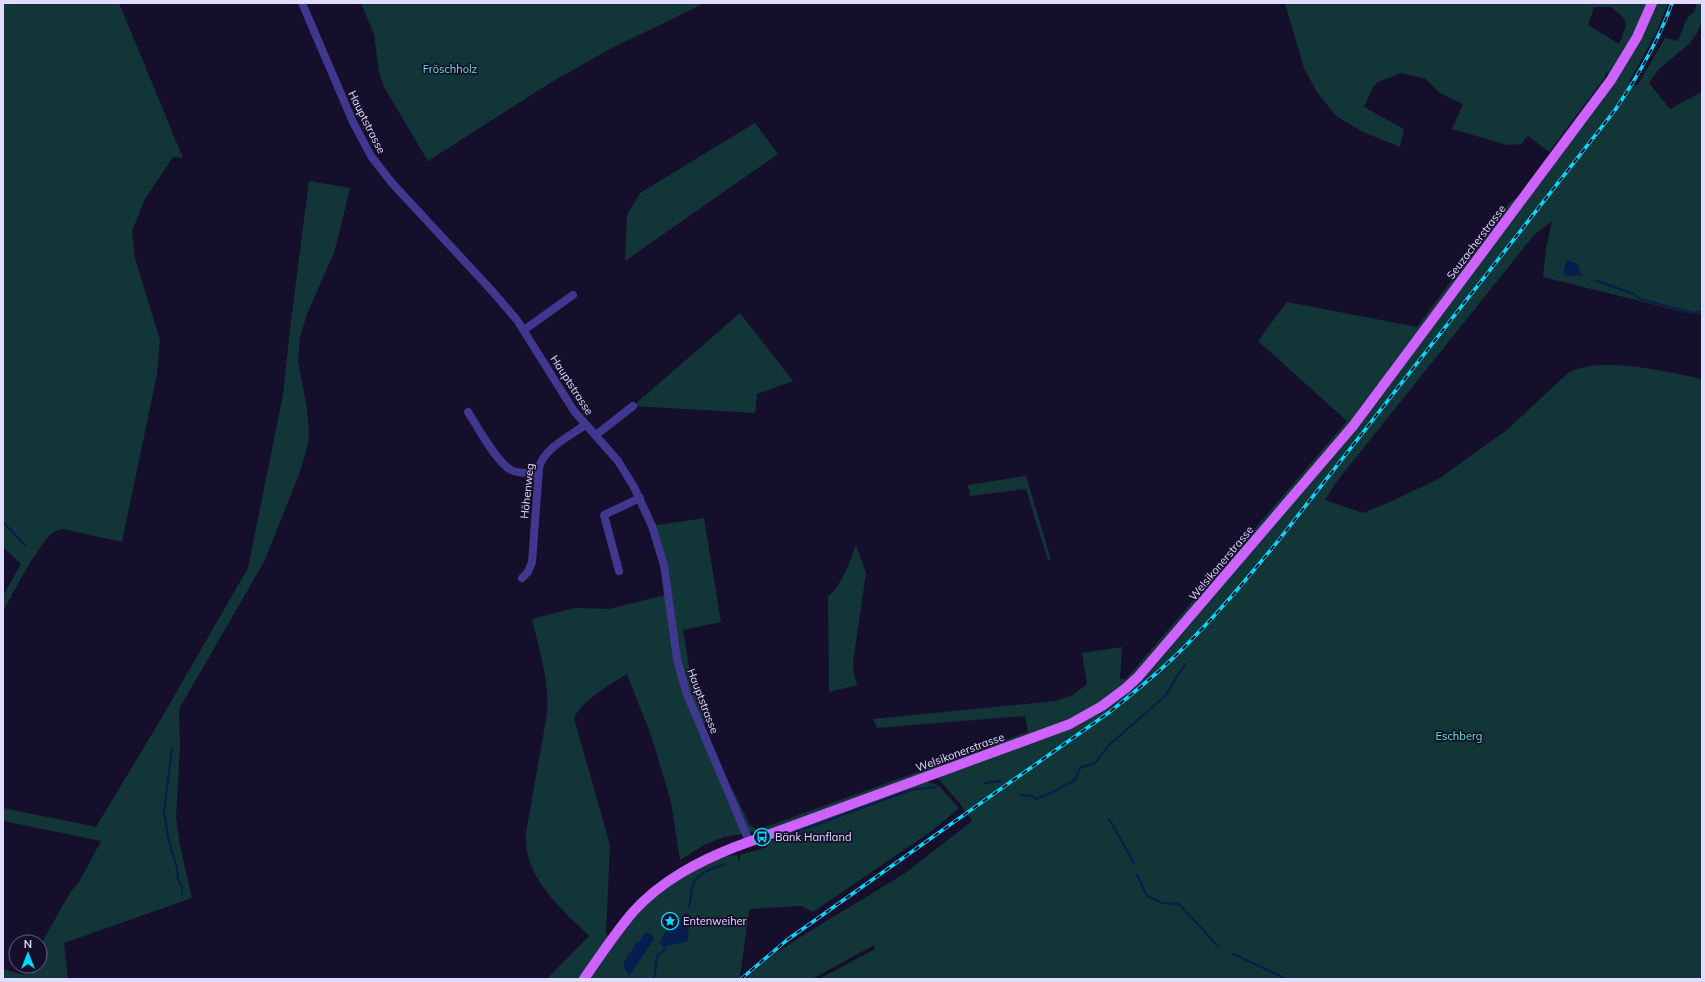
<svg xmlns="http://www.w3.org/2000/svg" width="1705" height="982" font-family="Mulish,sans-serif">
  <rect width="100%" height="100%" fill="#160f2c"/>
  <path fill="#123637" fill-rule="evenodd" d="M3,3H119L183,158L173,157L145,199L132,231L135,258L160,340L157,374L122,542L63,529C57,530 53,532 49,536C31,557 17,587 3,611V596L21,564L3,547Z
    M361,3H705L610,49L550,83L428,161L384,87L379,72L374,34Z
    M1285,3H1668L1657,31L1629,82L1637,86L1665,38L1678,41L1687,18L1695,11L1696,3H1702V22L1697,33L1689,44L1659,69L1649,83L1670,109L1702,92V314L1688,313L1543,277L1546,248L1552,221L1534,235L1337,481L1325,500L1363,513L1388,503L1440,478L1507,430L1568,373C1598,355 1669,372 1702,379V979H819L875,949L874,945L812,979H746L771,956L810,931L904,874L972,821L961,805L932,771L766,830L724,837L704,845L680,860L671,802L652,738L627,674C610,685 583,699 574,718L610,845L606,934L612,938C626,931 634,917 645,907C663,889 712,854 737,855L740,863V855L767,847L774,838L927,782L938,785L959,808L933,830L813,912L801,906L751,909L749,910L740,977L737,979H547L589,936C561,908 523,877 526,833L547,714C550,681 539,650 532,619L575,608L609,609L669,594L652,526L704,518L721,622L683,630L689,667L706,723L700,725L750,825L757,830L1028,732L1025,716L877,728L873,719L1056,701L1073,695L1087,684L1082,653L1122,647L1120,679H1126L1347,421L1258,341L1287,302L1417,327L1509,203L1530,189L1586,115L1608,75L1607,71L1604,79L1549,152L1528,136L1521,144L1507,145L1452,129L1463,104L1440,93L1426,79L1402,73L1378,82L1373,87L1364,107L1404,129L1400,147L1363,132L1336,116L1317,92L1304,68ZM1594,7H1611L1622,16L1626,23L1625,29L1619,44L1588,25Z
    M755,123L778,154L625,261L627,215L640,193Z
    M309,181L350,188L335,250L307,314L300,337L298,361L307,409L309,432L308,444L300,472L264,562L179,709L180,745L176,817L180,846L192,898L64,943L68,979H3V969L24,975L29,966H40V946L71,891L78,884L101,841L3,821V808L96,827L161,719L248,568L283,395L291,321Z
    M740,313L793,381L757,394L755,413L633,406Z
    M1026,476L1051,560H1048L1026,489L970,496L968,485Z
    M856,545L866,573L853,662L854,674L857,685L829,692L828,597C843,583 849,563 856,545Z"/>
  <path fill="#071d4d" d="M1568,260L1577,264L1580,268L1579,274L1571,276L1563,275L1565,265Z
    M686,913L689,914L688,941L663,947L660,942C668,924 674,926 686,913Z
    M647,932L651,934L654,939L629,976C628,972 625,970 624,967C622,961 633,951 635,944L640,941L644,934Z"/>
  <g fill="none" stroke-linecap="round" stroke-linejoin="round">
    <path stroke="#071d4d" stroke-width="2" d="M1579,274L1582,275
      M1594,280L1634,294L1640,299L1694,313L1702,311
      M3,522L25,545
      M172,749L164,811L168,837L177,868L178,879L182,886V894
      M985,783L1000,781L1001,782
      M1020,795L1032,796L1036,799L1055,791L1075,780L1080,768L1095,763L1109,745L1165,696L1185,664
      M1109,819L1134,863
      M794,833L911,790L936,787
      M1137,875L1147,896L1162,903L1179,904L1219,947
      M689,906C691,900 691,894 692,887C697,871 712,870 725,864
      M1233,954L1287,979
      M654,979L657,956L664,950V948"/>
    <path stroke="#40388e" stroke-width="8" d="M302,3L353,122L371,156L392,183L493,292L517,320L574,411L618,461L634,487L652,526L664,565L677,659L686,692L749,841
      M524,330L573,295
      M468,412C477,426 497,463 511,470C519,474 530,473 539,473
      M596,435L633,406
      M619,571L604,515L640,498
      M522,578L528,572L532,562L539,468C544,448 570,436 585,425"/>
    <path stroke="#cd62ff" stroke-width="10" d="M584,979C600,956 615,933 633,912C661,881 697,862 735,847L1070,724L1102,706L1126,688L1138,677L1353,426L1611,80L1637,37L1652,3"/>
    <g stroke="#07d8ff" stroke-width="3.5">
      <path id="rail" d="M741,979L787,940L1111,711C1139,688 1168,665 1193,638C1223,608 1251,574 1278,541L1615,110C1638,76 1658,42 1672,3"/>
    </g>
    <use href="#rail" stroke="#160f2c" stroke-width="2" stroke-dasharray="6" stroke-linecap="butt"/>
  </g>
  <defs>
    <g id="bus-ring" transform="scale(0.9)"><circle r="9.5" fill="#160f2c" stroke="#07d8ff" stroke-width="1.5"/><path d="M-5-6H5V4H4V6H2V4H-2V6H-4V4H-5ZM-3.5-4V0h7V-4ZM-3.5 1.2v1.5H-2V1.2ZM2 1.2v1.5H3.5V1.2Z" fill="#07d8ff"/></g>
    <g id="sight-ring" transform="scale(0.9)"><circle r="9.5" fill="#160f2c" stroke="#07d8ff" stroke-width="1.5"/><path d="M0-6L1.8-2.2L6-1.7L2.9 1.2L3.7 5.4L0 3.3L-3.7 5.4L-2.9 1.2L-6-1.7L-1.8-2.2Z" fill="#07d8ff"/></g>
  </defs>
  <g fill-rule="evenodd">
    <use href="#bus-ring" x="762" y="837"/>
    <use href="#sight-ring" x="670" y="921"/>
  </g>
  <g text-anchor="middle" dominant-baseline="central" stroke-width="3.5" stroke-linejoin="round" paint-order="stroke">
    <g font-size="11" fill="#5ee8cd" stroke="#160f2c">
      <text x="450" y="69">Fröschholz</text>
      <text x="1459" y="736">Eschberg</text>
    </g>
    <g font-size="11" fill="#e1dbff" stroke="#160f2c">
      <text transform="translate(367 122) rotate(63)">Hauptstrasse</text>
      <text transform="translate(1476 242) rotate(-53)">Seuzacherstrasse</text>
      <text transform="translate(572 385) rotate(57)">Hauptstrasse</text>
      <text transform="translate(527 491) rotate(-84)">Höhenweg</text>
      <text transform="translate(1221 563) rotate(-50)">Welsikonerstrasse</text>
      <text transform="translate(703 701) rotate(69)">Hauptstrasse</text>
      <text transform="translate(960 752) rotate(-20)">Welsikonerstrasse</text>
    </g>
    <g font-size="11" fill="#e1dbff" stroke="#160f2c" text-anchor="start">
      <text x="775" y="837">Bänk Hanfland</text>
      <text x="683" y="921">Entenweiher</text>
    </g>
  </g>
  <rect width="1705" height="982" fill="none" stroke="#e1dbff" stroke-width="8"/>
  <g transform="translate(28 954)"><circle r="19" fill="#160f2c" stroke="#676180"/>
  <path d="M0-3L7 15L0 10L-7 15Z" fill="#07d8ff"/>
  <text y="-6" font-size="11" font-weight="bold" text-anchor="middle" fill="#e1dbff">N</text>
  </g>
</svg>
